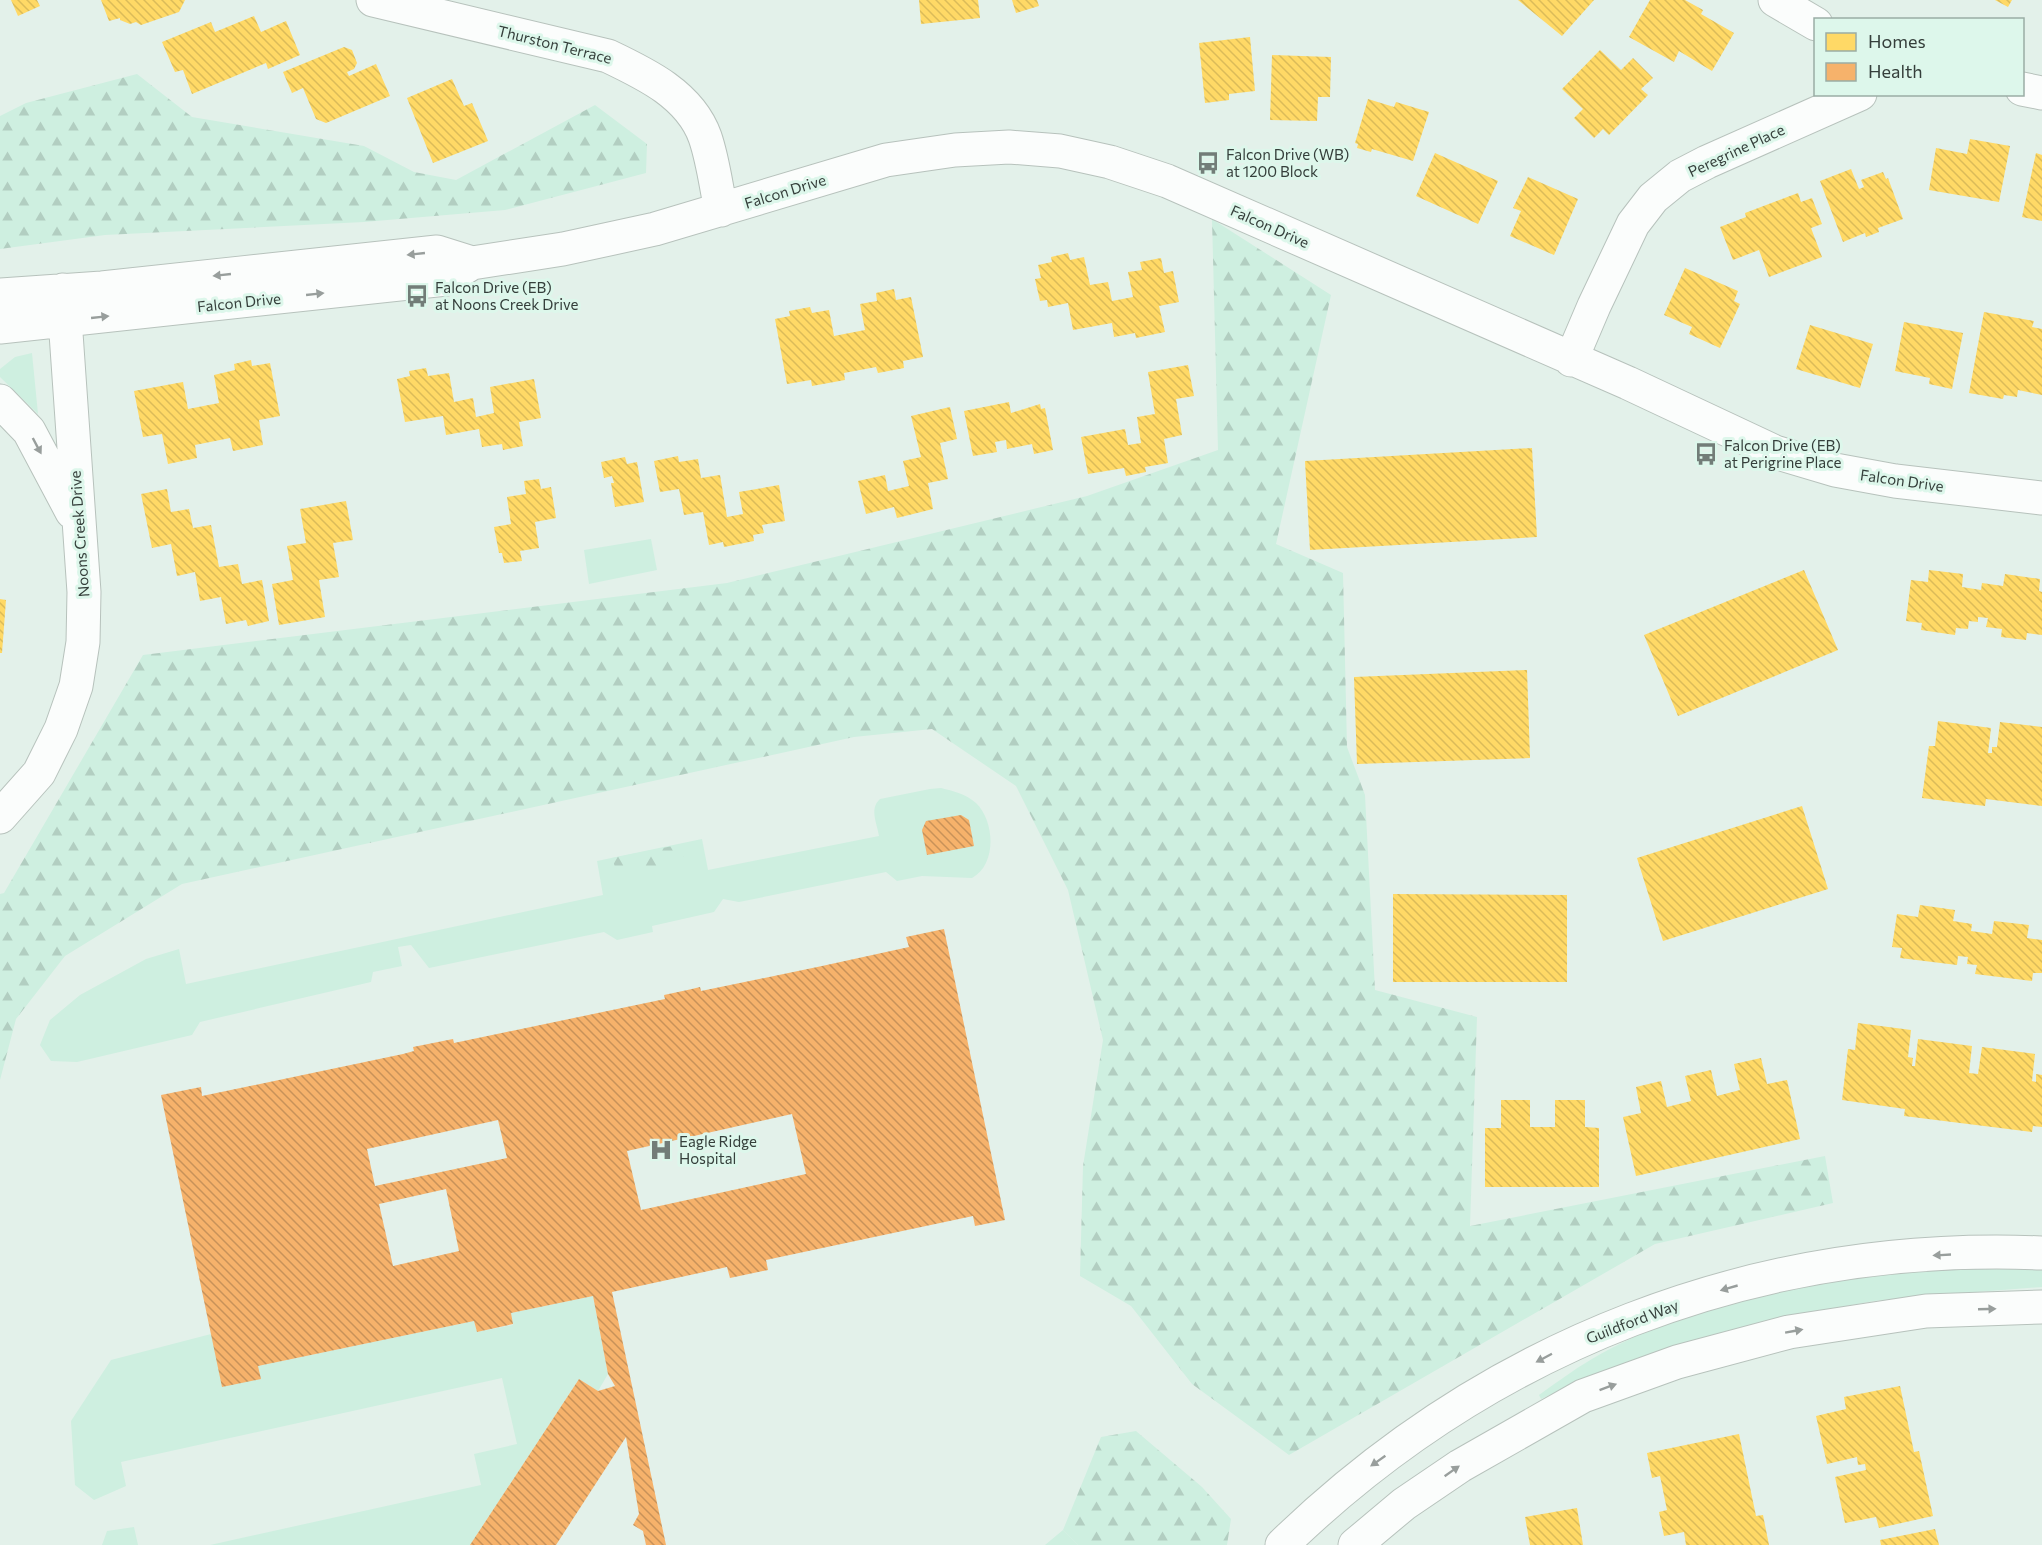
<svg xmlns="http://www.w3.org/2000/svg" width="2042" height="1545" font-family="Commissioner,sans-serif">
  <defs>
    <pattern id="forest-firs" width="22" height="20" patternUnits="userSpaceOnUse" patternTransform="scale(1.5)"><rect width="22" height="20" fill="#ceefe0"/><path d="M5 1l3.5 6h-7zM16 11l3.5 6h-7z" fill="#b2cec1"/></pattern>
    <pattern id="homes-back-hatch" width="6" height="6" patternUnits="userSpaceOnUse" patternTransform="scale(1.5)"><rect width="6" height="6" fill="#ffd966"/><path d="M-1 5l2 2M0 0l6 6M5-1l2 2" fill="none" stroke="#dbbb59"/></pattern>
    <pattern id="health-back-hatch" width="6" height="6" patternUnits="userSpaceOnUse" patternTransform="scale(1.5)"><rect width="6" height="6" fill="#f6b26b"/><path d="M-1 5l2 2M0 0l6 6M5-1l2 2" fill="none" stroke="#c89259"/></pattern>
  </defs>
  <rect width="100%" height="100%" fill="#e3f1ea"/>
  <path fill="#ceefe0" d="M32,353L38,414L0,377V369L15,357Z
    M651,539L657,570L589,584L584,550Z
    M941,788C953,791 966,794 976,803C995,821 997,865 972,878L922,876L897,881L886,872L739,902L723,899L714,912L652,926L653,932L617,940L604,932L429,968L411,945L398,947L402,966L373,972L371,982L200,1022L192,1035L77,1062L51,1061L40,1045L50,1020L80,995L146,959L179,949L186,984L603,895L597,861L702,839L708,870L879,836C877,823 869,809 880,799L930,789Z
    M2042,1268V1287L1912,1297L1874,1301L1824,1310L1576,1383L1541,1399L1539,1395C1556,1383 1573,1370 1592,1359C1686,1303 1829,1275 1937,1269C1972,1267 2007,1268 2042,1268Z
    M593,1296L608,1374L598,1391L579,1379L470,1545H210L481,1485L474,1454L517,1444L502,1378L121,1462L126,1486L94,1500L75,1485L71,1421L111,1360L211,1334L261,1379L258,1366L474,1321L477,1332L513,1325L511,1313Z
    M134,1527L138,1545H102L107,1531Z
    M1063,1530L1078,1545H1045Z"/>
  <path fill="url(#forest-firs)" d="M137,74L192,117L364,146L414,172L456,180L595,105L647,144L646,173L505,210L364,222L105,235L0,249V116L26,103Z
    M1212,219L1331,295L1276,544L1343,573L1347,747L1365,795L1375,990L1477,1017L1470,1226L1825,1156L1833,1203L1655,1244L1289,1455L1192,1384L1131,1306L1080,1276L1083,1166L1103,1040L1068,890L1016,786L932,729L854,737L182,884L65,956L16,1019L0,1080V894L4,893L143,655L727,583L1087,496L1218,450Z
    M693,842V851C669,866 643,875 615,867L612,858Z
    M1136,1431L1202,1487L1231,1519L1227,1545H1078L1063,1530L1101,1437Z"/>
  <path fill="url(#homes-back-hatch)" d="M11,0H37L40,6L18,16Z
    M101,0H185L179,12L141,25L136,22L130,24L120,20V18L109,21Z
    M919,0H978L980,18L921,24Z
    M1012,0H1037L1039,6L1016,13Z
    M1518,0H1594L1562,36Z
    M1650,0H1685L1703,10L1701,14L1734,33L1712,71L1679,51L1674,62L1629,37Z
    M1995,0H2012L2008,7Z
    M254,16L261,32L286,21L300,55L268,69L266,63L192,94L183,70L175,72L162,42L211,22L215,32Z
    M1250,37L1255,91L1229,94V100L1205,103L1199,43Z
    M344,47L352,50L357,63L354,69L347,72L349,76L376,64L390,96L326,123L316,119L303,88L292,93L283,72Z
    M1600,50L1621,70L1633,58L1653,78L1641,89L1648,95L1609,135L1603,129L1594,138L1574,118L1583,109L1562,89Z
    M1272,55L1331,57L1330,97H1318L1317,121L1270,120Z
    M452,79L464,106L472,103L488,141L433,163L407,98Z
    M1368,99L1394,107L1396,102L1429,112L1413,161L1372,149L1371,152L1357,148L1358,144L1355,143Z
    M1970,139L2010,146L1999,202L1929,190L1936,148L1967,154Z
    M1435,153L1498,181L1478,224L1416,196Z
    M2036,153L2042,155V221L2022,217Z
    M1851,169L1859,189L1864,187L1861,180L1883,172L1886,179L1888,178L1903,219L1878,228L1879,232L1866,237L1865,233L1843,242L1820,181Z
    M1528,177L1578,199L1554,255L1510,236L1521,211L1513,208Z
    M1798,193L1801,202L1812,198L1822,224L1811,228L1822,257L1769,277L1759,250L1733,260L1720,227L1746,217L1745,213Z
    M1068,253L1070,260L1084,257L1090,285L1108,282L1112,301L1133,297L1128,272L1142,270L1140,262L1161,258L1164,273L1173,271L1179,302L1159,306L1165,332L1136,338L1135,333L1114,337L1112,323L1073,330L1068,303L1048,307L1047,300L1040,301L1035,279L1041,278L1038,265L1052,262L1051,257Z
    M1685,268L1738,291L1734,301L1740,304L1720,348L1689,334L1692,327L1664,315Z
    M894,289L896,300L911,297L923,357L903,361L904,368L878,373L876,367L844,373L845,380L812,386L811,380L787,384L775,319L790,316L789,311L810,307L812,313L829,310L834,336L865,330L860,304L877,301L876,293Z
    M1984,312L2034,321L2032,327L2042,329V395L2018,390L2017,397L2004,395L2003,399L1969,393Z
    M1904,322L1963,333L1952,389L1929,384L1930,378L1895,371Z
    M1810,325L1873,344L1860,388L1796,369Z
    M251,360L252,366L270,363L280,416L259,420L263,445L233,451L230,438L195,445L197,458L168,464L162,434L143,437L134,391L183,382L188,409L219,403L214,375L235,370L234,364Z
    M1188,365L1194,396L1176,399L1182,435L1164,439L1168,463L1145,467L1146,472L1126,476L1124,468L1088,474L1081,437L1125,429L1128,445L1141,443L1137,417L1155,414L1148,372Z
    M426,368L428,376L449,373L454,402L473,398L476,417L494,413L490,387L534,379L541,418L519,422L523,446L503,450L502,444L482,447L479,429L446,435L443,416L405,422L397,379L410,376L409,371Z
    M1009,402L1011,413L1040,404L1041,409L1045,408L1053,450L1034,454L1032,444L1007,449L1006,440L995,442L997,452L973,456L964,411Z
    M950,407L957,439L940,443L948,479L928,483L933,509L897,518L894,507L866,514L858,481L885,475L888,491L909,486L903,461L921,457L911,416Z
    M1532,448L1537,537L1310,550L1305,461Z
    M678,456L679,462L698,459L701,478L720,475L727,517L743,514L739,492L779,485L785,521L762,525L764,533L753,535L754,541L724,547L723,542L709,545L703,512L684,515L679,489L660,492L654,461Z
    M625,457L627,464L637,462L644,502L615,507L611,483H614L612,476L604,478L601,462Z
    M539,479L541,489L551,487L556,518L535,522L539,548L520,551L522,561L504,563L502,553H499L494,527L511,524L507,497L526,494L524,481Z
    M167,489L171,512L189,509L193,528L211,525L219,567L238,564L242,584L262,580L269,621L248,626L246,620L226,624L221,597L200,601L195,572L177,576L171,544L152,548L141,494Z
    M346,501L353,540L333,543L339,577L319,580L325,617L279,625L272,584L293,580L287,546L306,543L300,509Z
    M1804,570L1838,650L1678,716L1644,635Z
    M1929,570L1963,574L1962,587L1981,590L1982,583L2003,586L2005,574L2040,579L2039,591L2042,592V635L2027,633L2026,640L2001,637L2002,629L1986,627L1988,618L1978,617V622L1969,621L1968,629L1956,628L1955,635L1921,630L1922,623L1906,621L1911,580L1928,582Z
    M0,599L6,600L2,653H0Z
    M1527,670L1530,758L1357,764L1354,677Z
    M1938,721L1991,728L1988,753H1992V747H1997L2000,722L2042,727V806L1986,799L1985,806L1922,798L1929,746H1935Z
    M1802,806L1828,889L1663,941L1637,858Z
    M1393,894L1567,895V982H1393Z
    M1920,905L1955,910L1953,921L1972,924L1971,931L1992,934L1994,921L2029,925L2027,938L2042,940V973H2033L2032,981L1975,974L1977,965L1967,964L1968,957L1958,956L1957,965L1900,958L1902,948L1892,947L1897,914L1918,917Z
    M1858,1023L1911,1030L1908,1057L1913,1058L1912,1066H1915L1918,1039L1972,1046L1969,1073L1978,1074L1982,1047L2035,1054L2032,1081L2036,1082V1074L2042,1075V1127L2033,1126L2032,1132L1904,1116L1905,1109L1842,1100L1848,1049L1855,1050Z
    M1761,1058L1767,1084L1787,1080L1800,1139L1636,1176L1623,1117L1641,1113L1636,1087L1661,1081L1667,1107L1691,1101L1685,1076L1711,1070L1717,1096L1740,1090L1734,1064Z
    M1501,1100H1530V1127H1555V1100H1585V1127L1599,1128V1187H1485V1128H1501Z
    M1900,1386L1914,1452L1919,1451L1933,1516L1879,1528L1876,1517L1845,1523L1835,1477L1866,1470L1865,1464L1858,1465L1857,1457L1827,1464L1816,1416L1846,1409L1844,1397Z
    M1739,1434L1756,1516L1763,1515L1769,1545H1686L1684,1532L1664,1536L1659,1512L1667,1510L1660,1476L1652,1478L1647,1453Z
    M1577,1508L1583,1545H1530L1525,1517Z
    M1935,1529L1939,1545H1881L1880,1540Z"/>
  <path fill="url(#health-back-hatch)" fill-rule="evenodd" d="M961,815L969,820L974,846L927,855L922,830L926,821Z
    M944,929L1005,1220L975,1226L973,1216L766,1260L768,1270L730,1278L727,1267L612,1292L666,1545H646L643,1531L633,1525L639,1514L626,1437L556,1545H470L579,1379L598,1391L615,1386L608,1374L593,1296L511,1313L513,1324L477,1332L474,1321L258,1366L261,1379L222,1387L161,1095L201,1087L202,1096L403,1054L414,1051L413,1047L453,1039L454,1043L665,999L664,995L692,989L700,987L701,991L822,966L909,947L906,937ZM792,1114L806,1174L641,1210L627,1151ZM498,1120L507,1158L375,1186L367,1149ZM446,1189L459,1251L393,1266L379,1204Z"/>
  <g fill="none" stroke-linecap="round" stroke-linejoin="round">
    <g stroke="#b7c2bc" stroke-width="35">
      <path id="minor" d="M373,0L608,56C646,74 690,95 705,137C713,160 716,186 721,210
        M1775,0L1816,24
        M2022,89L2042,93
        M0,295L102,288L437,252L472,263
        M0,327L446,279L472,263L563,249L655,229L886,160L955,150L1009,147L1060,151L1110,162L1167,181L1628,383L1775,452L1835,470L1895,481L2042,498
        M1571,360L1594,306L1633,224L1653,198L1680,176L1707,162L1860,94
        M0,401L29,431L72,512
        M0,817L39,773L61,729L76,686L83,642L84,592L63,290"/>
    </g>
    <g stroke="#b7c2bc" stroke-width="35">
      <path id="major" d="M1282,1545C1488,1345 1755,1241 2042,1253
        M1355,1545L1404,1504L1460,1466L1583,1396L1677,1362L1789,1332L1926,1311L2042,1307"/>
    </g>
    <use href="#minor" stroke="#fbfdfc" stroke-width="33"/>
    <use href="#major" stroke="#fbfdfc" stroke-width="33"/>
  </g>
  <defs><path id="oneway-solid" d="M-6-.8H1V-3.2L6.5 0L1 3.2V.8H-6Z" transform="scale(1.5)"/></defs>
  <g fill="#989e9c">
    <use href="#oneway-solid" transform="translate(416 254) rotate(174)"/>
    <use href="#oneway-solid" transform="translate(222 275) rotate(174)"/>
    <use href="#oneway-solid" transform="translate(315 294) rotate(-6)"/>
    <use href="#oneway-solid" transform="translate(100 317) rotate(-6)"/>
    <use href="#oneway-solid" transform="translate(37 446) rotate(62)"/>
    <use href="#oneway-solid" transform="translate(1942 1255) rotate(177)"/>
    <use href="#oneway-solid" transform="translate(1729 1288) rotate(164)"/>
    <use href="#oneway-solid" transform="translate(1987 1309) rotate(-2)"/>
    <use href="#oneway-solid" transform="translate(1794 1331) rotate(-10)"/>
    <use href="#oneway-solid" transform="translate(1544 1358) rotate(152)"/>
    <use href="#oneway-solid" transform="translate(1608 1387) rotate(-20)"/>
    <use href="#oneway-solid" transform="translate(1378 1461) rotate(145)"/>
    <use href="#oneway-solid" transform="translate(1452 1471) rotate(-35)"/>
  </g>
  <defs>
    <g id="bus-bare" transform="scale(1.8)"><path d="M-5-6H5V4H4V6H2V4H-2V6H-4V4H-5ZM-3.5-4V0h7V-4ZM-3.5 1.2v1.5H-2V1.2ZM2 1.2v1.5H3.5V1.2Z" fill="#727d78" stroke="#ddf7eb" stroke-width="2.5" paint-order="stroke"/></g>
    <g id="hospital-bare" transform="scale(1.8)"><path d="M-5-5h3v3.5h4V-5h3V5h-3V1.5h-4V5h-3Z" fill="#727d78" stroke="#ddf7eb" stroke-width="2.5" paint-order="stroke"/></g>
  </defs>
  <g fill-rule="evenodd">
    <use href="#bus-bare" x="1208" y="163"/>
    <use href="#bus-bare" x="417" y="296"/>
    <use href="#bus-bare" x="1706" y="454"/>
    <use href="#hospital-bare" x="661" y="1150"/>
  </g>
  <g text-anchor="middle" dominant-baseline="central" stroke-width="6" stroke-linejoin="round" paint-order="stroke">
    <g font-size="15" fill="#353f3b" stroke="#ddf7eb">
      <text transform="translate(555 44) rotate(14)">Thurston Terrace</text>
      <text transform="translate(1736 150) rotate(-25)">Peregrine Place</text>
      <text transform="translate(785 191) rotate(-17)">Falcon Drive</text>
      <text transform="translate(1270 226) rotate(24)">Falcon Drive</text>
      <text transform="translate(239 302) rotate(-6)">Falcon Drive</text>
      <text transform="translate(1902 480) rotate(8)">Falcon Drive</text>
      <text transform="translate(79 534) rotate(-94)">Noons Creek Drive</text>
      <text transform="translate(1632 1321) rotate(-21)">Guildford Way</text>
    </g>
    <g font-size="15" fill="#353f3b" stroke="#ddf7eb" text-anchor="start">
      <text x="1226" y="154">Falcon Drive (WB)<tspan x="1226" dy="17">at 1200 Block</tspan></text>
      <text x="435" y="287">Falcon Drive (EB)<tspan x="435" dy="17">at Noons Creek Drive</tspan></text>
      <text x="1724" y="445">Falcon Drive (EB)<tspan x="1724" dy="17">at Perigrine Place</tspan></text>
      <text x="679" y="1141">Eagle Ridge<tspan x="679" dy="17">Hospital</tspan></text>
    </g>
  </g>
  <rect x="1814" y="18" width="210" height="78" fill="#ddf7eb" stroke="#9aada5" stroke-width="1.5"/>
  <rect x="1826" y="33" width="30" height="18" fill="#ffd966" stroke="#9aada5" stroke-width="1.5"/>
  <text x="1868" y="48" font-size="18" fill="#353f3b">Homes</text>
  <rect x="1826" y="63" width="30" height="18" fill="#f6b26b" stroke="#9aada5" stroke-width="1.5"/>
  <text x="1868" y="78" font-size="18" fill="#353f3b">Health</text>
</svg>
